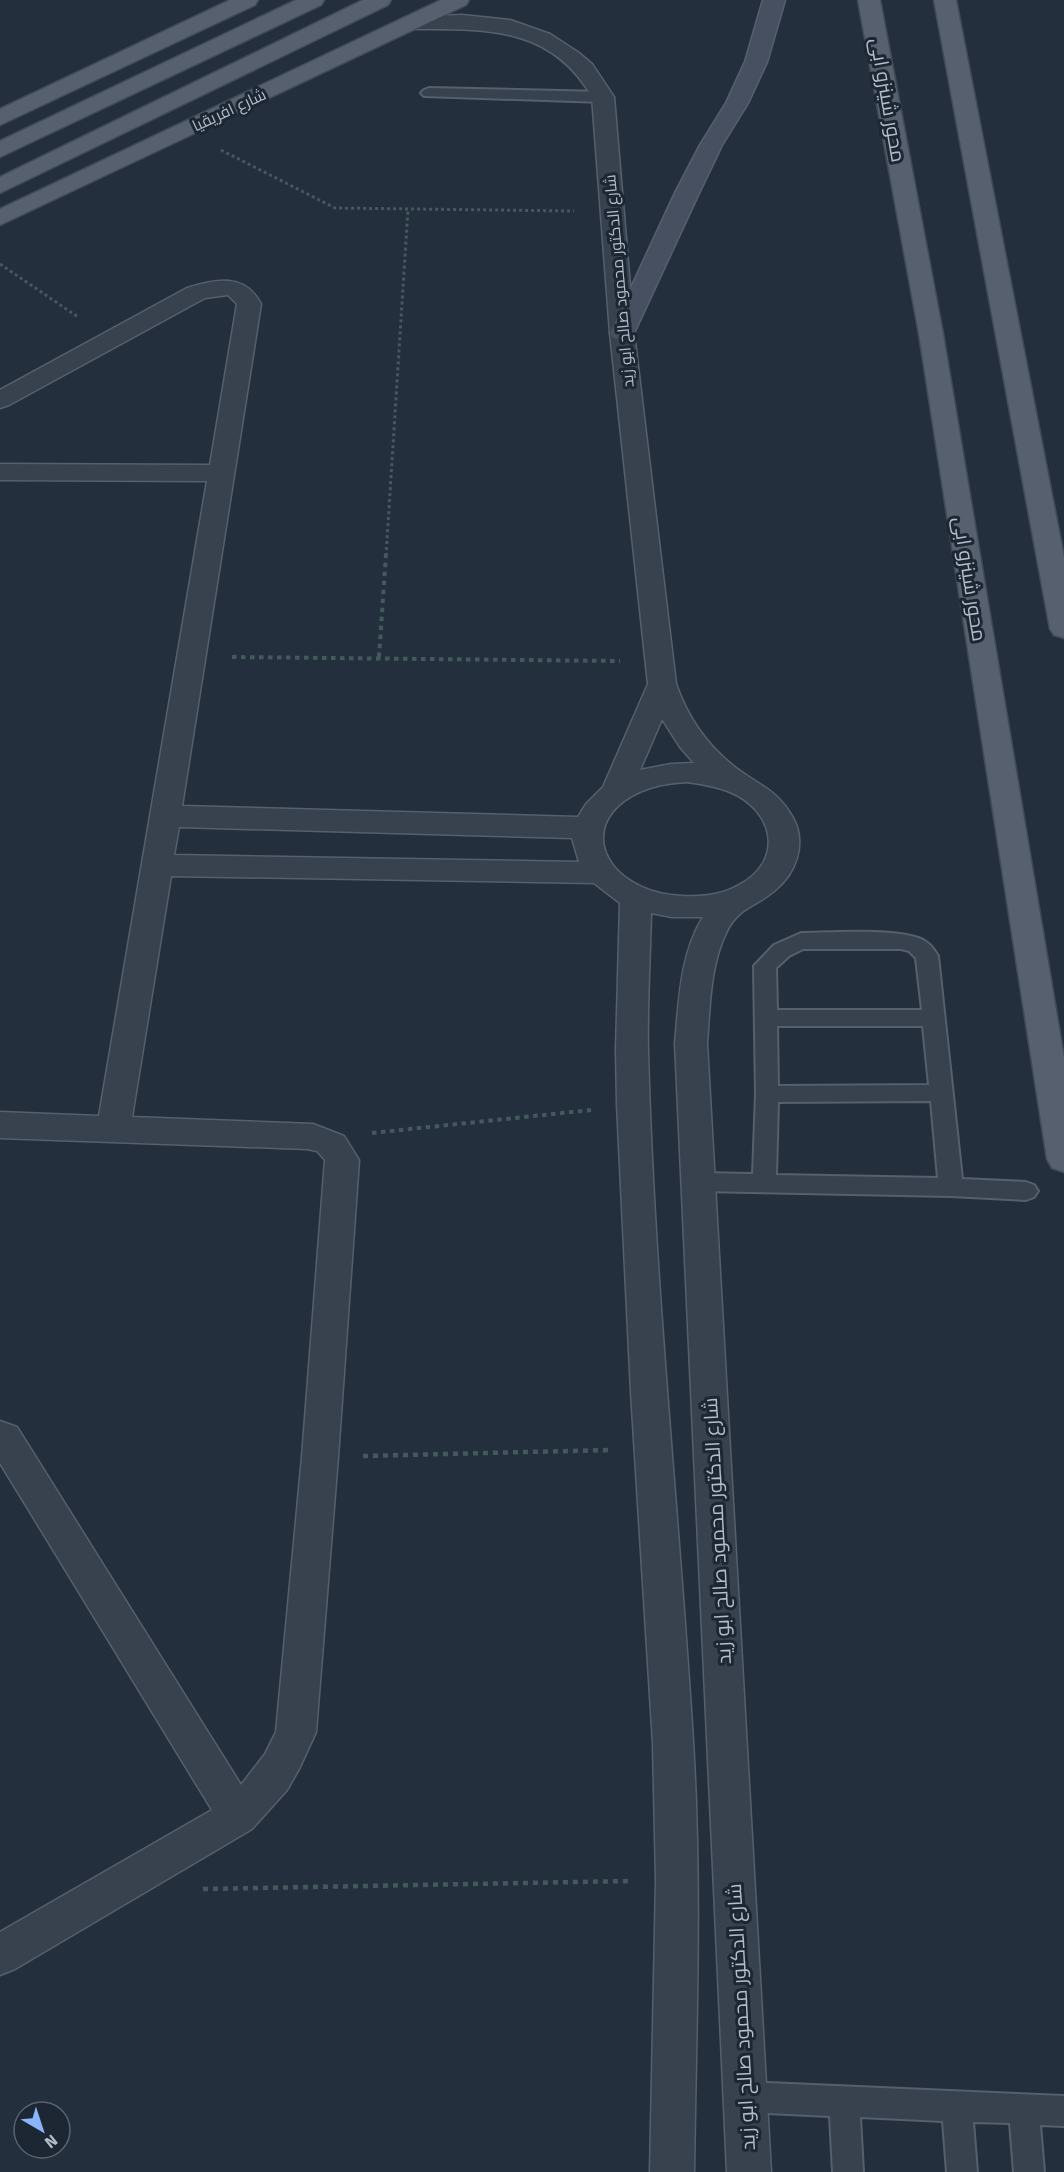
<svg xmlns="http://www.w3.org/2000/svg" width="1064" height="2172" font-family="'Fira Sans',Cairo,sans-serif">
  <rect width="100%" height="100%" fill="#242f3e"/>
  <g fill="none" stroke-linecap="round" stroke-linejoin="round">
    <g stroke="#565f6c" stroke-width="4">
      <path id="lane" d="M429,88L603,92L611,97L603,102L424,96L421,93L424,90Z
        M801,933C828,933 906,927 926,942C931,945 935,951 938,956L962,1179L1026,1182L1034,1185L1038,1191L1034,1197L1026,1200L951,1196L699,1191L691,1188L687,1182L691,1176L699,1173L753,1174L756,1094L754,966L774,945ZM803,949H901L909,951L916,958L922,1010H777L776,968L789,956ZM777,1026H923L929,1085L778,1086ZM931,1101L938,1178L776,1175L778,1102Z
        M745,2082L1064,2096V2126L1040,2125L1044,2172H1014L1010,2123L973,2122L977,2172H947L943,2121L860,2117L863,2172H833L830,2116L745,2112L734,2107L730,2097L734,2087Z"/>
    </g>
    <g stroke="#565f6c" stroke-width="3">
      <path id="street" d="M462,15L510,20L550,34L579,53L592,64L614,97L634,333L676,684C689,721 711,751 743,773C765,788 779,793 793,818C807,843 796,874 774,891C756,907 739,907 727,931C710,964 710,1007 707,1043L771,2172H727L675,1043C679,1001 680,954 703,917H672L651,913C650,959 647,1006 648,1052C654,1282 679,1512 693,1741C702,1885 696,2029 694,2172H650L656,1880L653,1744L631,1392L617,1105L616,1049L620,903L594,883L171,876L132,1117L313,1124L344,1136L359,1160L338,1457L316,1732L299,1769L287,1790L252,1829L15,1969L0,1975V1932L212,1810L0,1463V1421L17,1427L241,1785L265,1754L276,1732L302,1457L325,1160L317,1151L307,1149L0,1138V1112L99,1116L207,481L0,480V464L210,465L237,304L228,295L205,298L9,405L0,408V390L187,288C216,279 245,273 261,304L182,806L578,817L586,804L603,787L648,684L610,333L592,97C551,25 483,29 411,29L403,28L400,23L403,18L411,17ZM662,719L680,747L694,763L671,764L640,770ZM686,782C701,784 716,786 730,792C774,810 785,861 739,885C722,895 702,897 682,896C668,895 655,893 642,887C591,864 589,813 642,791C656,785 671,783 686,782ZM179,827L572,838L579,862L174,855Z"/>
    </g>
    <g stroke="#565f6c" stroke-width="3">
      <path id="secondary" d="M763,0H785L767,62L748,103L722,145L699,193L634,333L631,338L622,340L613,338L610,333L675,193L700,145L726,103L745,62Z"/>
    </g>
    <g stroke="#414a57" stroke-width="3">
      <path id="primary" d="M230,0H258L255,5L0,125V109Z
        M296,0H324L321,5L0,157V141Z
        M363,0H391L388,5L0,193V177Z
        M441,0H469L466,5L0,225V209Z
        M858,0H880L943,334L1064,1058V1172L1052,1168L1047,1159L919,334Z
        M934,0H956L1064,557V638L1054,635L1050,629Z"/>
    </g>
    <path stroke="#44595c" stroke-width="3" stroke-dasharray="3 3" stroke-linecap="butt" d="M221,150L335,208L574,211
      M0,264L78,317
      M386,556L408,209"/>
    <path stroke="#44595c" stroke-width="4" stroke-dasharray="4.5 4.5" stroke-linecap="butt" d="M232,657L620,661
      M379,657L386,554
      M372,1133L591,1110"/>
    <path stroke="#44595c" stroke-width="4.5" stroke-dasharray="5 5" stroke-linecap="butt" d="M363,1456L610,1450
      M203,1889L631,1881"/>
    <use href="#lane" fill="#38414e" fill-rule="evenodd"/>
    <use href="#street" fill="#38414e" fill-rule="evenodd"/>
    <use href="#secondary" fill="#465061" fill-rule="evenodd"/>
    <use href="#primary" fill="#56606e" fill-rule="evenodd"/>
  </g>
  <g text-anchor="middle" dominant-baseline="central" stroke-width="6" stroke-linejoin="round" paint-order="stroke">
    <g font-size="16" fill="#b4bcc9" stroke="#1d2633">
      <text transform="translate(229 110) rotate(-25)">شارع افريقيا</text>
      <text transform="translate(619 281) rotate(-95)">شارع الدكتور محمود صالح ابو زيد</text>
    </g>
    <g font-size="20" fill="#b4bcc9" stroke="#1d2633">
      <text transform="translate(888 100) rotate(80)">محور شينزو ابى</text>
      <text transform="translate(970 579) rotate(81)">محور شينزو ابى</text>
      <text transform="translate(717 1531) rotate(-93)">شارع الدكتور محمود صالح ابو زيد</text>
      <text transform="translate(741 2017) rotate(-93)">شارع الدكتور محمود صالح ابو زيد</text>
    </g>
  </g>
  <g transform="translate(42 2130) rotate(141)"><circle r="28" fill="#1d2633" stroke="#59626f" stroke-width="1.5"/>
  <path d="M0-4.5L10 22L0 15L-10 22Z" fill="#8ab4f8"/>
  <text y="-9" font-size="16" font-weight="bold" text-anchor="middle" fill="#b4bcc9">N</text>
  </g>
</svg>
